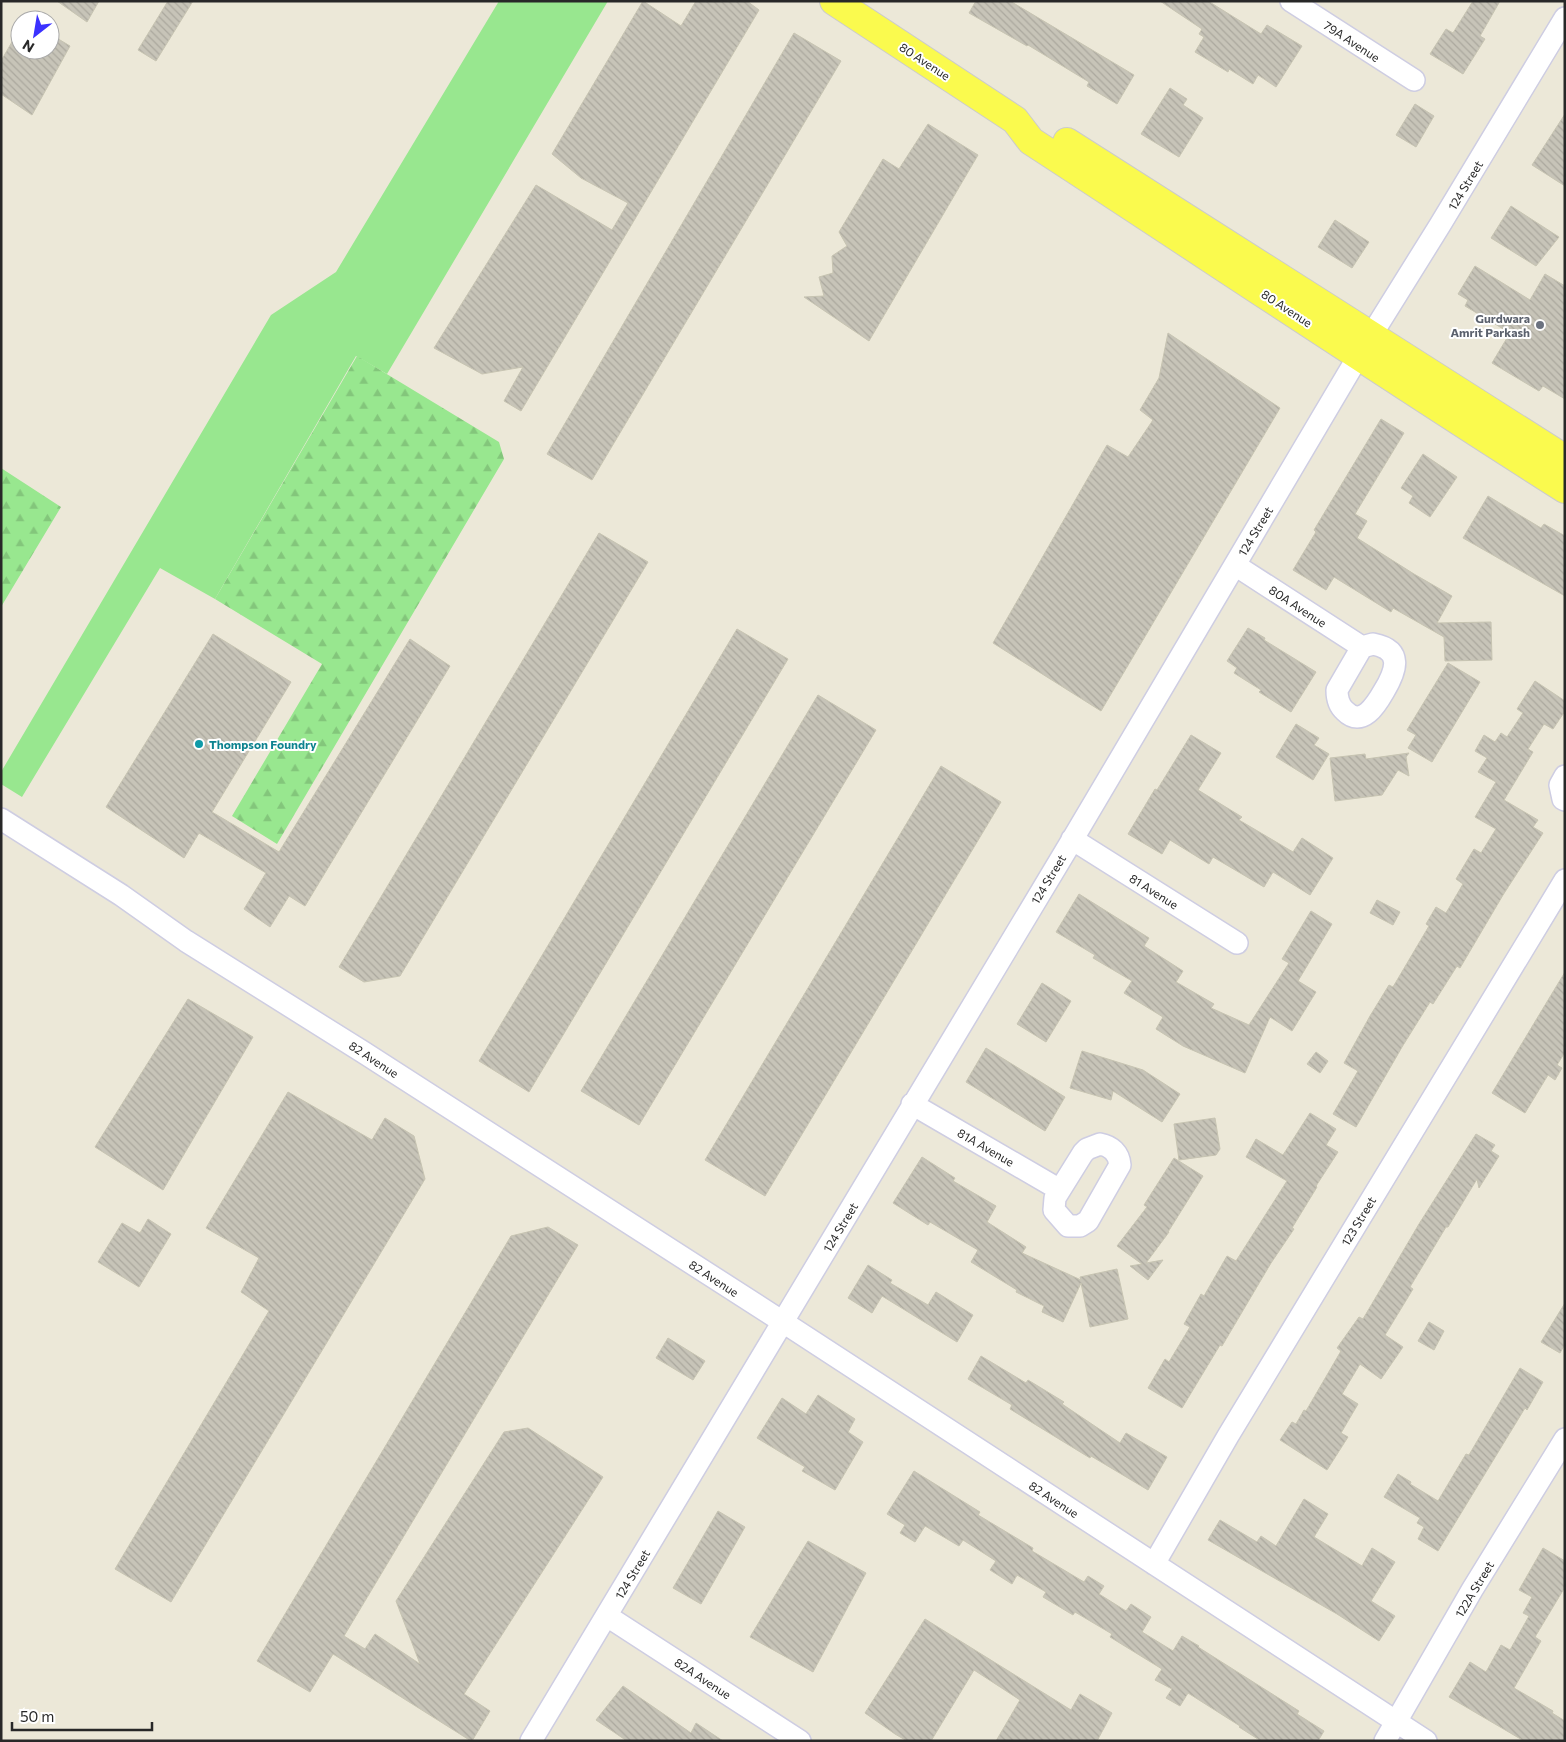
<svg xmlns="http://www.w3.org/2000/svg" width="1566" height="1742" font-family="Commissioner,sans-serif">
  <defs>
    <pattern id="forest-firs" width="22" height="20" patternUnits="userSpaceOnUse" patternTransform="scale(1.25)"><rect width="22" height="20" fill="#98e78f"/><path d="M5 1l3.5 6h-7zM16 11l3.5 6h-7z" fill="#83c67b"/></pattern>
    <pattern id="building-back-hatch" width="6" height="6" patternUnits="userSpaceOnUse" patternTransform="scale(1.25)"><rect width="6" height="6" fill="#c7c4b8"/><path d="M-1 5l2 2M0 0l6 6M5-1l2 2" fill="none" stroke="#aba89e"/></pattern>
  </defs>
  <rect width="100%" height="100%" fill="#ece8d8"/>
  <path fill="#98e78f" d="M499,1H608L387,374L356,356L215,599L160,568L22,797L1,784V772L271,315L336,272Z"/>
  <path fill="url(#forest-firs)" d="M357,356L499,442L504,459L277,844L232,816L322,664L215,599Z
    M1,468L61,507L1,607Z"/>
  <path fill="url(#building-back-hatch)" stroke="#c7c4b2" d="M57,1H99L87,22Z
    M168,1H193L156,61L138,50Z
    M643,1L681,26L696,1H747L759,10L521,411L504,401L523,367L482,374L434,348L536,185L612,230L628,203L581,178L552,154Z
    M976,1H1010L1134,75L1117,104L1087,86L1089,82L1028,45L1027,46L969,13Z
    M1160,1H1208L1261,34L1267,25L1302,46L1276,87L1258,75L1253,84L1229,69L1228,72L1195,52L1204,37L1199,34L1202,29Z
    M1473,1H1500L1480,36L1485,39L1463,74L1430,54L1446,29L1453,33Z
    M20,28V50H50V34L70,46L32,115L1,94V61Z
    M794,33L841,61L592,480L547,454Z
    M1170,88L1187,99L1183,105L1203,118L1179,157L1141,134Z
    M1415,104L1434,116L1416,147L1396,135Z
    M1565,114V186L1532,165Z
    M928,124L978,155L869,341L804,297L824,296L819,277L833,273L832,256L847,246L839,232L883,159L899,169Z
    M1511,206L1559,237L1536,266L1491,238Z
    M1335,220L1369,242L1352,268L1318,247Z
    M1475,266L1530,300L1545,274L1565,286V399L1543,386L1539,391L1492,363L1510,333L1465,306L1468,300L1458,294Z
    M1168,333L1280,408L1101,711L993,643L1107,445L1128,457L1153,420L1140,410L1159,378Z
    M1381,419L1404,433L1355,514L1367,521L1357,538L1414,574L1452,596L1437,623L1491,622L1492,660L1445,661L1444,637L1393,608L1391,612L1334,577L1326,590L1293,570L1316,532L1314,530Z
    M1423,454L1457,477L1430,517L1409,503L1413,496L1401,488Z
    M1488,496L1541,528L1544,524L1565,536V596L1463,538Z
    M599,533L648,562L400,976L364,982L339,967Z
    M1248,628L1265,638L1264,640L1316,672L1291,712L1259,692L1261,690L1234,673L1237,668L1227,661Z
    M737,629L788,659L529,1092L479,1061Z
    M213,634L291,682L212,812L279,852L410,639L450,666L305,906L289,896L270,927L244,909L266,873L199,833L184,858L106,807Z
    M1448,663L1480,682L1432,762L1408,748L1416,735L1407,730Z
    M1535,681L1565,701V711L1553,729L1544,724L1528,749L1533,752L1504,800L1538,820L1533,827L1543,833L1503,895L1460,968L1457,966L1433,1004L1430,1002L1402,1047L1356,1127L1333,1114L1358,1071L1344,1063L1370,1016L1389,985L1393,987L1429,926L1426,924L1436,907L1446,913L1463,884L1456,879L1474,849L1481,853L1496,829L1475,817L1496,782L1478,772L1487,758L1475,751L1484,735L1495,742L1501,733L1507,737L1523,713L1517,709Z
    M818,695L876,730L639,1125L581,1091Z
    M1296,724L1319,738L1314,745L1329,754L1313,780L1276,757Z
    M1191,735L1221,753L1198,790L1242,817L1239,820L1293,852L1302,838L1333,858L1310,895L1273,872L1264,887L1213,857L1209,864L1170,840L1162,854L1128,834L1155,789L1157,790Z
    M1409,753L1406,757L1409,776L1398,770L1382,795L1335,801L1330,758L1365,754L1366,759Z
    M941,766L1001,802L765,1196L705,1160Z
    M1079,894L1149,938L1144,946L1183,971L1176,982L1214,1004L1211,1008L1249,1025L1289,963L1282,959L1311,911L1332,924L1298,981L1316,992L1292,1031L1270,1017L1245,1073L1183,1046L1156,1029L1163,1017L1124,993L1132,981L1093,958L1095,955L1056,932Z
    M1377,900L1400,912L1393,925L1370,913Z
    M1565,972V1052L1557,1065L1562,1068L1555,1080L1548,1075L1525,1113L1492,1093Z
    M1042,983L1071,1001L1046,1042L1017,1024Z
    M188,999L253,1037L163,1190L95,1147Z
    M986,1048L1065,1097L1045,1131L966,1082Z
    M1082,1051L1143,1070L1180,1094L1162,1122L1113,1091L1111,1100L1070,1088Z
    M1316,1052L1328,1061L1320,1073L1307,1064Z
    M288,1092L372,1140L385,1118L414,1136L425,1179L171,1602L115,1569L269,1311L241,1292L259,1258L206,1228Z
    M1310,1113L1336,1129L1326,1145L1338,1152L1316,1186L1317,1187L1292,1228L1294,1229L1271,1263L1222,1346L1220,1345L1182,1408L1148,1388L1165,1359L1169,1362L1190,1327L1184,1324L1201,1294L1204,1296L1227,1256L1236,1261L1287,1181L1246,1157L1256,1139L1283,1155Z
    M1215,1118L1220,1149L1216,1155L1179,1160L1174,1124Z
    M1476,1134L1495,1145L1491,1151L1499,1156L1479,1188L1477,1179L1448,1227H1446L1410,1287L1413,1289L1385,1335L1403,1347L1381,1379L1360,1364L1342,1394L1358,1404L1341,1433L1348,1437L1327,1470L1280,1440L1292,1422L1296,1424L1304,1410L1306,1411L1341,1351L1337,1348L1359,1317L1363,1319L1419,1224Z
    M922,1157L955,1178L953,1181L996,1206L987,1222L1026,1247L1022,1253L1081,1280L1080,1277L1117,1269L1128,1319L1090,1327L1081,1283L1063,1322L1042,1312L1044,1306L1016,1292L1017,1290L971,1262L978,1250L930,1222L928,1225L893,1203Z
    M1174,1158L1203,1176L1168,1232H1169L1146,1263L1163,1260L1148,1280L1130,1266L1142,1264L1117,1246L1147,1207L1144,1205Z
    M148,1219L171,1234L139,1287L98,1262L122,1223L140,1233Z
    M548,1227L578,1245L344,1636L365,1649L375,1634L420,1664L396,1601L504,1432L528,1428L603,1477L464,1694L490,1711L472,1741H471L333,1654L310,1692L257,1661L511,1236Z
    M868,1265L892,1280L890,1283L928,1305L936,1292L973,1315L957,1342L882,1296L872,1313L848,1298Z
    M1565,1303V1344L1560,1353L1541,1342Z
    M1429,1322L1444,1331L1434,1350L1418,1341Z
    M668,1338L705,1361L693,1380L656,1358Z
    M981,1356L1026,1383L1028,1380L1064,1402L1062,1404L1120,1443L1126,1433L1167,1457L1148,1490L1091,1456L1090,1458L1010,1409L1012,1405L968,1379Z
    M1520,1368L1543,1382L1527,1410L1525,1408L1438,1551L1418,1539L1424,1527L1417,1523L1420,1518L1384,1497L1398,1474L1411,1482L1410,1484L1438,1501L1466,1454L1469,1455Z
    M818,1395L855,1419L848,1432L863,1442L835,1490L802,1471L805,1467L757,1438L782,1398L806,1414Z
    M914,1471L980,1512L978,1515L1033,1548L1032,1551L1084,1582L1088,1576L1104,1586L1099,1594L1126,1611L1131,1604L1151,1617L1142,1632L1173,1651L1182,1636L1199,1646L1198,1647L1299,1711L1297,1714L1324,1731L1318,1741H1261L1239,1727L1240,1726L1188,1693L1180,1706L1166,1698L1172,1689L1155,1680L1162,1669L1110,1637L1112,1634L1075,1612L1073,1615L1043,1597L1046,1592L1017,1575L1012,1584L990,1570L996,1561L963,1540L959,1546L925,1526L915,1542L900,1533L905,1525L887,1514Z
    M1304,1499L1328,1514L1314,1537L1362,1566L1372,1548L1395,1562L1371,1601L1395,1616L1379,1641L1337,1614L1208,1540L1220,1520L1257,1542L1261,1536L1276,1546Z
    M718,1511L745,1527L701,1604L673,1588Z
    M808,1541L866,1573L813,1672L750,1637Z
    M1543,1548L1565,1561V1587L1535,1637L1541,1641L1514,1688L1553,1711L1552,1713L1565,1721V1741H1524L1449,1697L1470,1662L1486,1672L1501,1645L1510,1650L1529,1616L1523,1613L1532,1597L1519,1590Z
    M925,1619L1071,1710L1080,1694L1112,1713L1097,1741H996L1020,1700L974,1670L931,1741H907L895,1734L865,1713Z
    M623,1686L691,1733L696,1723L723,1741H627L596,1720Z"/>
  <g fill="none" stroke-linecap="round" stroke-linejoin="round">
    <g stroke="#cecde2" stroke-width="24">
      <path id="minor" d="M1291,1L1414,80
        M1235,565L1362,647
        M1373,644C1404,650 1396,671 1384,691C1376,705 1362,728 1345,711C1338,705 1337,698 1337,690L1362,647Z
        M1565,776L1560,785L1563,799L1565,800
        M1,819L121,895L186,941L363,1052L783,1322L1426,1741
        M1072,839L1237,943
        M912,1104L1060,1190
        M1100,1144C1111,1146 1119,1153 1120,1165L1088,1221L1080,1226H1068L1054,1210L1055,1198L1083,1153L1087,1149Z
        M1154,1564L1228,1436L1565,880
        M607,1616L800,1741
        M531,1741L1068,847L1359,355L1440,225L1565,18
        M1385,1741L1472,1590L1565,1439"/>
    </g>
    <g stroke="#cbcbcb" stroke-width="30">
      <path id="major" d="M834,1L1015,120L1031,141C1209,257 1385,375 1565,489
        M1067,142L1565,459"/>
    </g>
    <use href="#minor" stroke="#fff" stroke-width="21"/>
    <use href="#major" stroke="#fafa4e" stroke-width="28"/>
  </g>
  <circle fill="#6b7280" stroke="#fff" stroke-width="2" cx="1540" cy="325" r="5"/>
  <circle fill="#0f9aa8" stroke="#fff" stroke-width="2" cx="199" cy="744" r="5"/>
  <g text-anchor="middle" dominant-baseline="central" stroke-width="4" stroke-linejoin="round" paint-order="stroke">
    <g font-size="12" fill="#282828" stroke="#fff">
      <text transform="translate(1352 41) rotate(33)">79A Avenue</text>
      <text transform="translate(925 61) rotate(33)">80 Avenue</text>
      <text transform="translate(1465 185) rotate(-59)">124 Street</text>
      <text transform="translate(1287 308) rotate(33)">80 Avenue</text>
      <text transform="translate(1255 531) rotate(-59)">124 Street</text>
      <text transform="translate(1298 606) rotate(33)">80A Avenue</text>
      <text transform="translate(1048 879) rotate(-59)">124 Street</text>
      <text transform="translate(1154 891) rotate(32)">81 Avenue</text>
      <text transform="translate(374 1059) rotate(33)">82 Avenue</text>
      <text transform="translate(986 1147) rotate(30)">81A Avenue</text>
      <text transform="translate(1358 1221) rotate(-59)">123 Street</text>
      <text transform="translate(840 1227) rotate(-59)">124 Street</text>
      <text transform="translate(714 1278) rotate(33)">82 Avenue</text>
      <text transform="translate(1054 1499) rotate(33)">82 Avenue</text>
      <text transform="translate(632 1574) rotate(-59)">124 Street</text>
      <text transform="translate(1474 1589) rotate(-59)">122A Street</text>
      <text transform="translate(703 1678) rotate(33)">82A Avenue</text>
    </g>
    <g font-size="12" font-weight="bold" fill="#5b616d" stroke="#fff" text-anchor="end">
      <text x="1530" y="318">Gurdwara<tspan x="1530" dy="14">Amrit Parkash</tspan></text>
    </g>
    <g font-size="12" font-weight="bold" fill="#0d838f" stroke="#fff" text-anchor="start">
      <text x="209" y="744">Thompson Foundry</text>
    </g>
  </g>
  <rect width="1566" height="1742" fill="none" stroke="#282828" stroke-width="5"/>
  <g transform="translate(35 35) rotate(211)"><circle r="24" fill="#ffffff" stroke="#a9a9a9"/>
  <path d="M0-4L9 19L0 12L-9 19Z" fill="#3b31ff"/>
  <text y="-8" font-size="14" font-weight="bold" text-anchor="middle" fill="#282828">N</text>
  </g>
  <path d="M12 1722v8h140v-8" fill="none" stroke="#282828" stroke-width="2.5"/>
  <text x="20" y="1722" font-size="15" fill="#282828" stroke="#ffffff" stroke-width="4" paint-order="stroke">50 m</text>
</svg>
